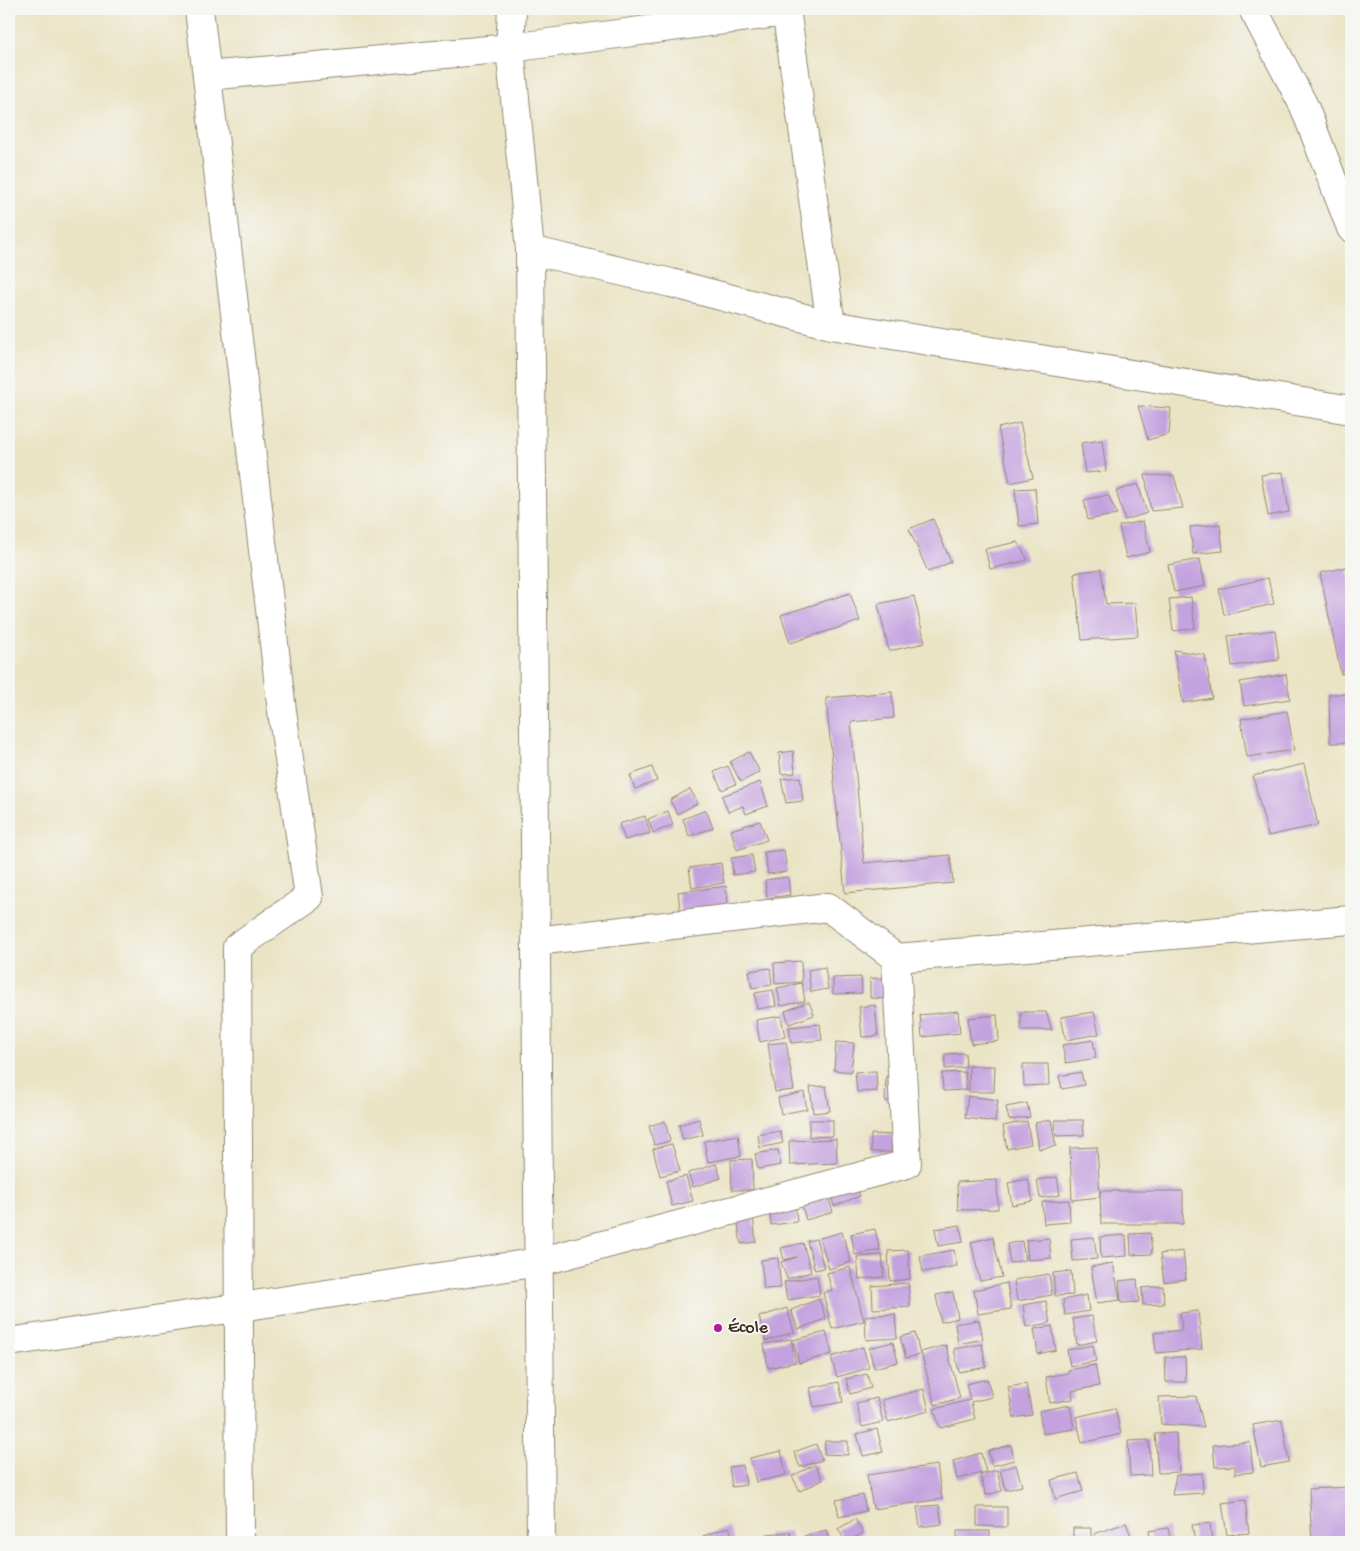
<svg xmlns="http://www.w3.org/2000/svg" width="1360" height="1551" font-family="'Gochi Hand',sans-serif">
  <rect width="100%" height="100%" fill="#f6f6f2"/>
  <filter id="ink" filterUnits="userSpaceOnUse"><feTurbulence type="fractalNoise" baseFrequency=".02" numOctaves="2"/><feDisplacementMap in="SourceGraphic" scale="10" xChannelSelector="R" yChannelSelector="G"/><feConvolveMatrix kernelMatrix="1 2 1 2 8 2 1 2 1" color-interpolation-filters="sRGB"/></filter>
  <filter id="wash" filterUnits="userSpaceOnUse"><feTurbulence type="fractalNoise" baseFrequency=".0096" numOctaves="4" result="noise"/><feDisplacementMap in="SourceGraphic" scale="20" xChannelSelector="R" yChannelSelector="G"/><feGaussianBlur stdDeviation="1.12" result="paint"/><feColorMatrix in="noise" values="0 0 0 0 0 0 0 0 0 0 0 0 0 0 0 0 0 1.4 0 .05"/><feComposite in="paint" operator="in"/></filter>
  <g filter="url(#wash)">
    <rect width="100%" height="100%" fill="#eae4c5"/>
    <g id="blocks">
      <path fill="#c4a2df" d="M1138,406L1171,408L1169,434L1148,440Z
        M1020,423L1033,478L1010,483L998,428Z
        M1102,440L1106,471L1085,473L1081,443Z
        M1283,472L1289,512L1268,516L1261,475Z
        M1145,475L1174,476L1183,508L1151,511Z
        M1138,484L1147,513L1125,520L1116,491Z
        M1035,488L1038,524L1019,526L1015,489Z
        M1108,495L1117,514L1088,520L1084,500Z
        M933,519L951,562L928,572L909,529Z
        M1143,521L1150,552L1126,558L1119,526Z
        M1220,524L1223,551L1193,554L1190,527Z
        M1017,542L1028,560L990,569L985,549Z
        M1200,559L1205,586L1174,592L1168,565Z
        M1347,567L1351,586V672L1341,674L1320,573Z
        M1101,569L1106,604L1135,603L1138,636L1082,640L1074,573Z
        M1268,578L1274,604L1224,615L1219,589Z
        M850,593L860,621L790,643L781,615Z
        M914,596L925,643L889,651L878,604Z
        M1191,597L1195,628L1173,631L1169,599Z
        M1275,630L1279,660L1232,666L1228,636Z
        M1174,650L1205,655L1212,698L1183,703Z
        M1286,674L1290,699L1244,706L1240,682Z
        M892,692L894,718L851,722L864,863L950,855L953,883L845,893L826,698Z
        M1329,694H1351V743H1330Z
        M1287,711L1294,750L1247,757L1241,719Z
        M793,751L795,773L781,774L779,753Z
        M749,752L760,772L741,782L730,762Z
        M1304,764L1318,825L1268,836L1253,776Z
        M728,766L736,784L722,790L714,772Z
        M652,767L657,781L635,789L630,775Z
        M800,777L803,801L786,803L781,779Z
        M760,782L768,806L746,814L743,806L728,812L722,796Z
        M690,789L698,803L677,814L670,800Z
        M706,810L713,828L689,836L683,819Z
        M668,811L673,825L653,833L648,819Z
        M645,816L650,833L625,840L619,824Z
        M760,821L767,840L737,850L731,830Z
        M784,850L787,872L768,874L764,852Z
        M752,855L755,872L733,875L731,858Z
        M721,863L724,883L692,888L689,868Z
        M788,877L790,895L767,898L765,880Z
        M726,886L729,909L681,915L678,892Z
        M801,961L802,982L775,984L774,963Z
        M825,967L828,989L811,992L808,970Z
        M770,968L772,985L752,988L749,971Z
        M861,977L862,993L833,994V978Z
        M870,978L894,979V999L870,998Z
        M802,983L805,1001L781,1006L777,988Z
        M773,990L776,1006L757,1009L755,993Z
        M809,1002L814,1015L789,1024L785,1011Z
        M875,1005L878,1036L862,1037L859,1007Z
        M958,1011L960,1033L922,1037L920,1015Z
        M1021,1012H1046L1052,1030H1021Z
        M1094,1012L1099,1034L1066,1040L1061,1017Z
        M997,1015L999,1041L971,1044L968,1018Z
        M781,1016L785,1037L760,1042L756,1020Z
        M820,1024L822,1040L791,1043L789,1027Z
        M1093,1040L1096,1058L1066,1063L1062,1045Z
        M786,1042L794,1090L775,1092L768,1044Z
        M836,1042L854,1043L851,1072L834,1070Z
        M965,1053L966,1067L945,1069V1054Z
        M1023,1064H1048L1049,1085L1024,1086Z
        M969,1066H995L994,1092H969Z
        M876,1071L877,1091L857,1092L855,1072Z
        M965,1072L967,1090L943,1091L942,1073Z
        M1081,1072L1084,1085L1062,1089L1059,1076Z
        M886,1076L900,1077L899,1102L885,1101Z
        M826,1086L830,1111L813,1113L810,1087Z
        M804,1092L807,1109L781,1114L778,1098Z
        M968,1096L998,1100L995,1122L965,1118Z
        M1027,1103L1030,1117L1009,1120L1006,1107Z
        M699,1119L703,1135L683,1140L679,1125Z
        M809,1120H833V1136L809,1137Z
        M1051,1120L1056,1146L1039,1149L1035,1123Z
        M1055,1120H1083L1084,1135L1056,1136Z
        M665,1121L670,1141L654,1145L649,1126Z
        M1027,1121L1031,1144L1007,1149L1003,1126Z
        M780,1131L783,1143L760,1148L758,1135Z
        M871,1134L896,1135V1152H871Z
        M738,1135L741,1156L708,1162L704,1141Z
        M836,1139L837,1163L790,1165L789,1141Z
        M672,1144L680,1171L660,1176L653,1149Z
        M1097,1147L1100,1197L1072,1200L1070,1148Z
        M778,1150L781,1165L758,1169L755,1154Z
        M752,1159L753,1190H732L731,1160Z
        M716,1164L721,1178L693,1187L688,1173Z
        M686,1176L693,1201L672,1206L666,1181Z
        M1057,1177L1060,1195L1040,1198L1037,1180Z
        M1028,1179L1033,1201L1012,1205L1008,1183Z
        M854,1180L860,1196L834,1206L829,1189Z
        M997,1180L998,1209L958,1210L957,1182Z
        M826,1189L833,1212L806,1220L799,1196Z
        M1100,1191H1183V1224H1101Z
        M1069,1200L1070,1222L1044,1224L1042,1202Z
        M795,1201L797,1222L771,1225L769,1203Z
        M752,1209L756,1242L741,1244L736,1211Z
        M960,1225L963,1242L938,1246L935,1229Z
        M875,1229L880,1250L855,1255L851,1234Z
        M842,1232L851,1262L829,1269L820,1238Z
        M1150,1233L1152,1254L1131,1255L1130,1234Z
        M1126,1235L1127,1256L1101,1258L1100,1237Z
        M993,1237L1002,1277L980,1281L971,1242Z
        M1094,1237L1097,1259L1073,1261L1071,1239Z
        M1049,1238L1051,1258L1028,1260L1026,1240Z
        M816,1239L824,1268L815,1270L807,1241Z
        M1022,1241L1025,1260L1010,1263L1007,1244Z
        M803,1243L811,1272L787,1279L781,1262L797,1257L784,1260L781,1248Z
        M908,1250L910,1279L890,1281L888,1251Z
        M954,1250L957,1266L923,1272L920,1256Z
        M1183,1251L1186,1279L1164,1282L1160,1254Z
        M882,1255L884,1277L859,1279L857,1257Z
        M778,1258L781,1288L764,1289L761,1260Z
        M1113,1263L1120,1300L1097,1303L1091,1267Z
        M850,1267L864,1321L832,1329L823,1293L832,1290L827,1273Z
        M1071,1271L1073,1295L1055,1296L1053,1273Z
        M1049,1274L1052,1295L1017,1301L1014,1280Z
        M817,1276L820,1295L787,1300L784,1282Z
        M1137,1279L1139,1302L1121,1303L1119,1281Z
        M908,1283L910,1307L873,1309L872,1286Z
        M1007,1283L1011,1309L978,1314L974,1290Z
        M1163,1286L1164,1304L1143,1305L1142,1288Z
        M953,1292L958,1318L941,1322L936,1295Z
        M1087,1295L1089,1311L1065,1315L1063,1300Z
        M819,1299L826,1319L798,1329L791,1310Z
        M1046,1301L1050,1323L1026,1327L1023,1305Z
        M787,1308L794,1332L766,1341L759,1317Z
        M1198,1311L1202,1349L1156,1353L1154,1333L1182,1330L1180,1313Z
        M895,1314L897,1338L866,1340L865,1316Z
        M1092,1316L1097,1341L1077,1345L1073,1319Z
        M979,1320L983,1339L958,1344L955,1324Z
        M1052,1326L1056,1350L1038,1354L1034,1329Z
        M826,1332L832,1354L799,1363L793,1340Z
        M915,1333L920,1355L906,1358L900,1337Z
        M791,1339L796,1362L768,1368L764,1344Z
        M893,1342L898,1362L874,1368L869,1348Z
        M982,1344L986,1367L959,1372L954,1349Z
        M946,1345L960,1398L935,1405L921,1352Z
        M1093,1345L1096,1361L1070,1366L1067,1350Z
        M863,1347L869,1368L837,1377L831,1357Z
        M1165,1357H1185L1186,1382H1166Z
        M1095,1365L1099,1386L1072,1391L1073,1399L1050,1403L1046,1377L1068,1373V1370Z
        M867,1374L871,1388L850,1394L846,1379Z
        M987,1379L992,1397L971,1402L975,1419L940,1428L934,1409L970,1400L966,1384Z
        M839,1382L843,1402L814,1407L810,1388Z
        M1026,1384L1032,1415L1014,1418L1008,1387Z
        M924,1389L929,1411L888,1422L882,1400Z
        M1196,1396L1204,1427L1161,1424L1159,1397Z
        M877,1398L883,1422L862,1427L856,1403Z
        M1070,1405L1074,1429L1043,1434L1039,1411Z
        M1115,1408L1121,1434L1082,1443L1076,1417Z
        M1282,1420L1289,1462L1261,1467L1253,1425Z
        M877,1429L883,1452L863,1456L857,1434Z
        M1176,1433L1179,1472L1158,1473L1155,1434Z
        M1149,1440L1151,1475L1130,1476L1128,1441Z
        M825,1441H848V1455L824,1454Z
        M1250,1442L1253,1472L1235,1474V1466L1215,1467L1213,1445Z
        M816,1444L822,1460L800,1467L794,1452Z
        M1011,1445L1014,1460L992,1466L988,1451Z
        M781,1451L786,1475L756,1482L750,1458Z
        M981,1453L986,1472L957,1479L953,1461Z
        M743,1465L746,1485L732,1487L729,1467Z
        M815,1465L823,1480L800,1491L792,1476Z
        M937,1465L942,1499L873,1509L867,1475Z
        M1016,1465L1022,1486L1006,1490L1000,1470Z
        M997,1470L1002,1491L986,1495L980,1475Z
        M1078,1473L1083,1491L1055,1499L1051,1480Z
        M1202,1473L1203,1493L1172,1495L1176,1475Z
        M1347,1487L1351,1542H1312L1309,1489Z
        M863,1495L866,1511L839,1517L836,1500Z
        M1245,1500L1249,1533L1227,1535L1222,1503Z
        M939,1505L942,1524L920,1527L917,1507Z
        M977,1507H1007V1527L977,1526Z
        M855,1519L863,1533L846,1542L838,1529Z
        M1126,1523L1132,1538L1120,1542H1096L1094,1534Z
        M1210,1523L1212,1542H1195L1192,1525Z
        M729,1527L735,1542H705L703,1536Z
        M1073,1528H1091V1542H1073Z
        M1168,1528L1171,1542H1151L1149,1531Z
        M826,1530L830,1542H806L804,1536Z
        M957,1531H990V1542H957Z
        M790,1532L792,1542H768L767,1534Z"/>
    </g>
  </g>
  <g filter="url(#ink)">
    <use href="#blocks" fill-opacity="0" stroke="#928772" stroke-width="1"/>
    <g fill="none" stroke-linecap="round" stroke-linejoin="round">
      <g stroke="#928772" stroke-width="30">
        <path id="minor" d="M199,9L282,711L309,897L237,947L240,1542
          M512,9L510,48L530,250L541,1542
          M786,9L831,325
          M1253,9L1304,106L1351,228
          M207,76L510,48L786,12
          M530,250L671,283L831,325L1351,410
          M536,941L828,907L896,958L1351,920
          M9,1342L539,1262L907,1164L896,958"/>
      </g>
      <use href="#minor" stroke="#fff" stroke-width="28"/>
    </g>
  </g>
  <circle fill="#b5179e" stroke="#f6f6f2" stroke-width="2" cx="718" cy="1328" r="5"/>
  <g text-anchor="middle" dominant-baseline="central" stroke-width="4" stroke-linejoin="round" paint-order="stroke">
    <g font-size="18" fill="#3b2a1e" stroke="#f6f6f2" text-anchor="start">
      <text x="728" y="1328">École</text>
    </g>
  </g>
  <rect width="1360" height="1551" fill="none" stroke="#f6f6f2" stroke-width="30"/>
</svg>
